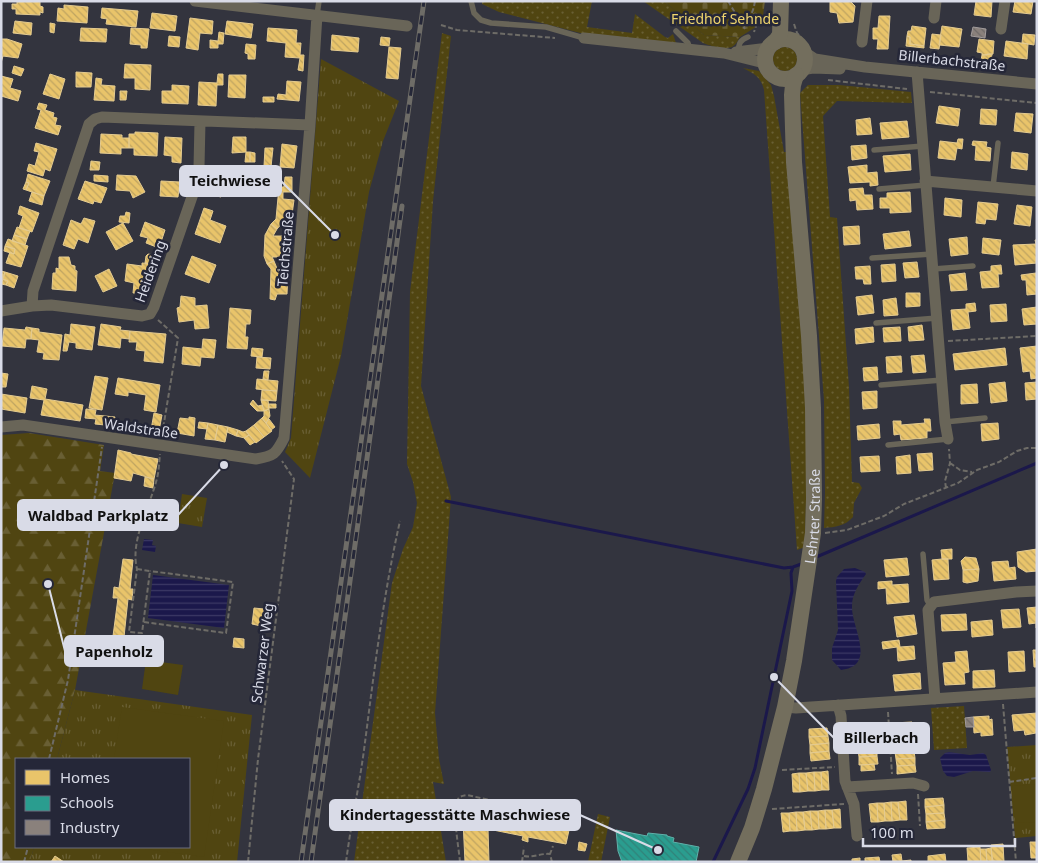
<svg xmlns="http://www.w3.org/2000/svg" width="1038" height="863" font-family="'Noto Sans',sans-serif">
  <defs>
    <pattern id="grass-dots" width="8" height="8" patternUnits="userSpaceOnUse" patternTransform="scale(1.25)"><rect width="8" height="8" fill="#504511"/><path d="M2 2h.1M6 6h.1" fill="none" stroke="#695f34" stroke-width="1.8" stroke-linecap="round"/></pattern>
    <pattern id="forest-firs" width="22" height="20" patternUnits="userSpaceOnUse" patternTransform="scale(1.25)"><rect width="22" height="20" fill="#504511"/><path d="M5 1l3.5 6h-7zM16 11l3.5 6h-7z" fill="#695f34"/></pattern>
    <pattern id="cemetery-stones" width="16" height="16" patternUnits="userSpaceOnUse" patternTransform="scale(1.25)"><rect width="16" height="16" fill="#504511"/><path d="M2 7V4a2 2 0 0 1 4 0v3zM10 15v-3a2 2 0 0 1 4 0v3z" fill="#695f34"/></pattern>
    <pattern id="park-tufts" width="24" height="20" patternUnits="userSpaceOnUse" patternTransform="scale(1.25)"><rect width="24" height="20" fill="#504511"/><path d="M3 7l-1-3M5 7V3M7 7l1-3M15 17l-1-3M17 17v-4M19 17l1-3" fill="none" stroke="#695f34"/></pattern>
    <pattern id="water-rules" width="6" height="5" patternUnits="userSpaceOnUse" patternTransform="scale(1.25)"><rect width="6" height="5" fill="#1b184b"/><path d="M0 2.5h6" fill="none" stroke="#3c3965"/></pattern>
    <pattern id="homes-back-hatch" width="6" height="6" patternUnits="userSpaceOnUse" patternTransform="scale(1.25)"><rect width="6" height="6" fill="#e9c46a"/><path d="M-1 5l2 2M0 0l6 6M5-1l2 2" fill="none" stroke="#bfa461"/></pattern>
    <pattern id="schools-back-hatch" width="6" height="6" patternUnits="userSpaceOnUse" patternTransform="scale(1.25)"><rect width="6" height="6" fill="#2a9d8f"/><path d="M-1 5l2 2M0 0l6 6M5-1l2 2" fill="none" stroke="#318279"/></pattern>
    <pattern id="industry-back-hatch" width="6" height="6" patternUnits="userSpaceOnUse" patternTransform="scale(1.25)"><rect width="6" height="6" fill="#8a817c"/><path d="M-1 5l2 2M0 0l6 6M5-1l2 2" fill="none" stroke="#706b69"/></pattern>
  </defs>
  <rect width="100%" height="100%" fill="#33343e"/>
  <path fill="url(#grass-dots)" d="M482,1H592L587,27L632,33L635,14L665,37L668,38L673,34L676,43L588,35L499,12L482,4Z
    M643,1H664L704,35L740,37C738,40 736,45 732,47C724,50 710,46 703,43Z
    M442,33L451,36L433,201L421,386L451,497L435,713L439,759L444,784L433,782L446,862H354L392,583L403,549L413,527L417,503L413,482L407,464L410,292Z
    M773 59a12 12 0 1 1 24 0a12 12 0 1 1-24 0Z
    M743,68L759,71L771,85L774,96L784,152H788L808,410L805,547L797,550L764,90C761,77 755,74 743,68Z
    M808,85H839L911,92L912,103L837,101L823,116L830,217L837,218L849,387L852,482L859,483L862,488L854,503L853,517C845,526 835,527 824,528L825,493L824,400L800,93Z
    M964,706L967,748L934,750L931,708Z
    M598,814L610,817L601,862H588Z"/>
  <path fill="url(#forest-firs)" d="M29,433L104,445L100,471L115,473L75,690L57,759H16V847H34L30,862H1V435Z"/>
  <path fill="url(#cemetery-stones)" d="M664,1H765L762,23L740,37L704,35Z"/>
  <path fill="url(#park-tufts)" d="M321,59L399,101L383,141L369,192L341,356L310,478L285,452L291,438Z
    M182,494L207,498L202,527L178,523Z
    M75,690L252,715L237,862H30L34,847H189V759H57Z
    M1037,745V836L1015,838L1007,747Z"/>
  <path fill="#504511" d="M146,660L183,665L178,695L142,689Z
    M122,707L224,721L204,857L131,847H189V759H114Z
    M1037,784V822L1015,823L1012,786Z"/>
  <path fill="url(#water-rules)" d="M144,539L153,540L152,545L156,546L155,552L142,550Z
    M855,568L865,572L866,574C859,584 852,594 852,606C851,627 878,666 841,670L832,660V648L838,630L836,581L837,577L844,569Z
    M153,575L229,585L224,628L148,618Z
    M949,752L970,755L983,753L986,755L991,770L990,772L973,771L954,777L947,776L943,771L940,758L945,753Z"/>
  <path fill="url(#homes-back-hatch)" stroke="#e4cb90" d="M17,1H40V6L43,7V13L40,12V15L16,14V9H12V4H17Z
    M830,1H850L855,6L853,22L839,23L837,13L830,12Z
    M976,1H992L991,17L974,15Z
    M1015,1H1033L1031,14L1013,12Z
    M64,5L88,7L87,23L57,21L58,8L64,9Z
    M102,8L138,11L136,27L106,24L107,19L101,18Z
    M152,13L177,16L175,31L150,28Z
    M879,16H890L888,49H877L878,39H873V28H878Z
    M190,18L213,21L212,34L200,33L198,50L186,48Z
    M15,21L32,23L31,35L13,33Z
    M227,21L253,24L251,38L225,34Z
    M50,23L55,24L54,33L50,32Z
    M912,26L926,28L924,46L910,44V37L907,36L908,31H911Z
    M942,26L962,29L959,47L939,45Z
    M81,28L107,29L106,42L80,41Z
    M131,28L149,29L147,48H141V45L130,44Z
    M268,28L297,30L296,43H301L300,55H304L303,71L298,70L300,58L285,57L286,43L267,41Z
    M219,32L224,33L223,44H218V48H210V40L218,41Z
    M932,34L941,35L939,49L930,48Z
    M1023,34L1035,35L1034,45L1022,43Z
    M332,35L359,38L358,52L331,50Z
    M169,36L180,37L179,47L168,46Z
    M907,36L910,37V44L924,46V48L906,46Z
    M381,37L390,38L389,46L380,45Z
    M1,39H7L22,44L18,58L3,56L1,63Z
    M979,39L994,41L993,54L982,55V53L977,52Z
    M1006,41L1028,44L1027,59L1004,56Z
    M246,44L256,45L255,59H248V54L245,53Z
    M389,47L401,48L398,79L386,78Z
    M987,54H992L991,61L981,60L982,55H987Z
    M125,64L151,65L150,90L135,89V78H124Z
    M14,66L24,69L21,76L12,73Z
    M76,72L92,73L91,87H76Z
    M50,74L65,79L59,99L43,94Z
    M218,74H223V85H217L216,106L198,105L199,82L217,83Z
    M229,75H246L245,98L228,97Z
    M1,76L13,79L10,88L21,91L18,101L1,96Z
    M96,78L102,79L101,85L115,86L114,101L94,100Z
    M287,81L301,82L299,101L277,99L278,94L286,95Z
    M172,85L189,86L188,104L162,103V91H172Z
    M120,91H127L126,100H120Z
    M263,97H274V102H263Z
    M39,103L47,105L45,110L54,113L53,117L57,118L55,125L61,126L58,135L35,128L41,110L37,109Z
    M939,106L960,109L958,126L936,123Z
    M981,109L997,110L996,125L980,124Z
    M1016,113L1033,114L1031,133L1014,131Z
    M870,118L872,134L857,135L856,120Z
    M907,121L909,137L882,139L880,123Z
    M135,132L158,133L157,156L134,155V148H129V134H135Z
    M101,134L122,135V138H129V148H121V154L100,153Z
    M165,137L182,138L181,163L172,162V156L164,155Z
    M233,137H246V152L232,153Z
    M958,139H963L962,149L957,148L955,160L938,158L940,141L957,143Z
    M973,141L987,142L986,147L991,148L990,161L975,160L976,146L972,145Z
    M36,143L57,149L50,171L45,169L43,176L27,171L29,164L35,166L39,152L34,151Z
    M282,144L297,146L294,168L280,167Z
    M866,145L867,158L852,160L851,146Z
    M265,148H273L271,167L264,166Z
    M246,152H250V162H245Z
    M250,152L255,153V162H250Z
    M1012,152L1028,154L1027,170L1011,168Z
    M910,154L911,170L885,172L883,156Z
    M91,161L100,162L99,170H90Z
    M867,165V173L877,172L878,185L870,186V182L850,183L848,167Z
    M28,174L50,181L44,196L26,190L29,183L26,182Z
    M94,175L108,176V182L94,181Z
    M117,175L136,176L145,192L133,198L130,191L116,190Z
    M285,177H292V192H283V199L294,200L291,222H283L277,229L271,224L276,219L279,187H284Z
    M212,179L225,183L221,197L208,194Z
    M85,181L107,188L101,203L94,201L93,204L78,199Z
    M161,181L180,182L178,197L160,196Z
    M26,182L29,183L26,190L23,189Z
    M863,188L864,195H872L873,209L857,210L856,200L850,201L849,189Z
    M32,192L44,196L42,205L29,201Z
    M910,192L911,212L890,213V208H880V198H887V193Z
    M945,198L962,200L961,217L944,215Z
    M978,202L998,204L996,220L986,219L985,224L976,223Z
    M1017,205L1032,207L1030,226L1014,224Z
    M20,206L39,213L32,232L19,228L23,216L18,214Z
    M204,208L213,211L210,220L226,226L220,243L195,234Z
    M126,212L130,213L129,223L119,222L120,216H125Z
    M84,218L95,221L88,243L78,239L74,249L63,245L71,220L81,224Z
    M145,222L165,230L159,248L146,243L148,238L140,236Z
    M123,223L133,241L116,250L106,232Z
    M271,224L277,229L273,236H284L283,257H272L274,261L267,264L264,256L265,235Z
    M859,226L860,244L844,245L843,227Z
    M17,227L30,231L27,239L14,235Z
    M909,231L911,246L885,249L883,234Z
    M14,235L27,239L25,245L12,241Z
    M967,237L968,254L951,256L949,239Z
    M983,238L1001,240L999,255L982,253Z
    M8,239L28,246L21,267L6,263L10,252L14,254L15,249L5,246Z
    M1035,240H1037V263L1015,265L1013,245L1036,244Z
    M5,246L15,249L14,254L4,251Z
    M148,254L154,255V264L145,263L146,256Z
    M192,256L216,265L209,283L185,274Z
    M59,257H69L71,265L75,266V270L77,271L76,291L52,289L53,273H56V268L59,269Z
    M274,261L278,271L288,273L287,294H277L275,300L270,299L271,269L267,264Z
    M917,262L919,277L905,278L903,263Z
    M142,263L154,264L152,269H148L146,293H133L134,283L125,281L127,264L142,266Z
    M895,264L896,281L882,282L881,265Z
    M1001,265L1002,274H998L999,287L982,288L980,272L991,271V266Z
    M870,266L871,284H864L863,279H856L855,267Z
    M109,269L117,286L103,292L95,276Z
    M1,271L5,272L1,283Z
    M5,272L18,276L14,288L6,285L8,281L3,279Z
    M965,273L967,290L951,291L949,275Z
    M1036,273L1037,294L1027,295L1026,280H1022L1021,275Z
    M3,279L8,281L6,285L1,284Z
    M906,293H920V306L906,307Z
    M872,295L874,313L858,315L856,297Z
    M181,296L195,298V306L207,305L209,328L195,329L194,320L179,322L177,308L180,307Z
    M896,298L898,315L884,316L883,300Z
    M975,303L976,311L968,312L970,328L953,330L951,310L966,309V304Z
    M1006,304L1007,321L991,322L990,305Z
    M1037,307V324L1024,325L1022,309Z
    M230,308L251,310L250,324H246L245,337H248L247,349L227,348Z
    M71,324L95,327L92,350L76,348V343L69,342L67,351H63L65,334L70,335Z
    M101,324L121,327L120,330L130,331L129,339L121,338L120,348L98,345Z
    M922,325L924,340L909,341L908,327Z
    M26,327L32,328L31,339H26L25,348L2,346L4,328L25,330Z
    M873,327L874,342L856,344L855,329Z
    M900,327L901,341L884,342L883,328Z
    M32,328L39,329V332L62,335L59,360L43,359L44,353L37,352L39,340L31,339Z
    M130,331L166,334L163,363L144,361L145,351L136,350L137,342H129Z
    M203,339L216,340L214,358L201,357L200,366L182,364L183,347L202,349Z
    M1037,346V378L1031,379L1030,371L1023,372L1020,348Z
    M252,348L263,349L262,357L251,356Z
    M1005,348L1007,365L955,370L953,354Z
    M924,355L926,372L913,373L911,356Z
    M901,356L902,372L887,373L886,357Z
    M257,357L271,358L270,369L256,368Z
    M877,367L878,380L864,381L863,368Z
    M264,371H269L268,380L263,379Z
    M1,373L8,374L6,387H1Z
    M95,376L108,378L102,410L89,408Z
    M118,378L160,385L156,412L144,410L146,395L128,392V396L115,394Z
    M257,379L278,381L277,391L256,389Z
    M1005,382L1007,401L991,403L989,384Z
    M1037,382V399L1026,400L1025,383Z
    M977,384L978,403L961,404V385Z
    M32,386L47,389L45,399L83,405L80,421L41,415L44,400L30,398Z
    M262,390L277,391L276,401L261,400Z
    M877,391V408L863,409L862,392Z
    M1,394L27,398L25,413L1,409Z
    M253,400L258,406L262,405L264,411H257L250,404Z
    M261,400H268L269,409L264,411Z
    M269,404H276V408H268Z
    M86,409L96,410L95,415L115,417V426L95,424L96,419L85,418Z
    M269,409L270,416L266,423L262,418L264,416V411Z
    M154,413L162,415L159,431L151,430Z
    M189,417L195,418L194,436L177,433L180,418L189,419Z
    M262,418L272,431L264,437L254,425Z
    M269,419L275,427L271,430L266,423Z
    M924,419H930L931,431H927V438L901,440L900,434L894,435L893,421H901V425L925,423Z
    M199,422L208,423L207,429L198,428Z
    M208,423L218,425L215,440L205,439Z
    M998,423L999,439L982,441L981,424Z
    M879,424L880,438L858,440L857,426Z
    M218,425L228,427L225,442L215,440Z
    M254,425L264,437L256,443L246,431Z
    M228,427L238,430L236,436L227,432Z
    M238,430L243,432L246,431L249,435L245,438L236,436Z
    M249,435L255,442L250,445L244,438Z
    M118,450L131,453V454L158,459L154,479L133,473L131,481L114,478Z
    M932,453L933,470L919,471L917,454Z
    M910,455L911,473L897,474L896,457Z
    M879,456L880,471L861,472L860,457Z
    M145,477L154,479L153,488L144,486Z
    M952,549V559H942L941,550Z
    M1037,549V571L1026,572L1018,567L1017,552Z
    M965,557L976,558L979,569L963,570L961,561Z
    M907,558L909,575L886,577L884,560Z
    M123,559L133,560L130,589H133L132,600L128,599L124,637L137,639L136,650L109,646L111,636H113L118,598H113L114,587L119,588Z
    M942,559H948L949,579L934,580L932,560Z
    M1008,561L1009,568L1015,567L1016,579L994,581L992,562Z
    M979,569L978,581L967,583L963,582V570Z
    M892,581V585L908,584L909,602L887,604L886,588L878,589V582Z
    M1037,607V628H1036V623L1029,624L1027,608Z
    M254,608L264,609L261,626L252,624Z
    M1019,609L1021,627L1003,628L1001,610Z
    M966,614L967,630L942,631L941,615Z
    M914,615L917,634L897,637L894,617Z
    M992,620L993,635L972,637L971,622Z
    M234,638L244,639V648L233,647Z
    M899,640L900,647L914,646L915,659L898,661L897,647L883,649L882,642Z
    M1033,650H1037V667H1034Z
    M967,651L969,672L964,673L965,684L945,685L943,663L956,662L955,652Z
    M1024,651L1025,671L1009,672L1008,652Z
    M994,670L995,687L973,688V671Z
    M920,673L921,689L895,691L893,675Z
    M1037,713L1036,733L1025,735L1024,730L1014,731L1012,715Z
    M989,716V720L992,719L993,735L981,736V732L974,733L973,717Z
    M912,722L913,729L894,730L893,723Z
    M827,728L828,736L809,737V729Z
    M828,736L829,743L810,745L809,737Z
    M829,743V751L810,753V745Z
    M877,748V756L859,757L858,749Z
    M829,751L830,759L811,761L810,753Z
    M914,751L915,758L896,759L895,752Z
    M877,756L878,764L859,765V757Z
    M915,758V765L897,766L896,759Z
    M874,764L875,770L861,771V765Z
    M915,765L916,772L897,774V766Z
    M828,771L829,790H822L821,772Z
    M814,772L815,791H808L806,773Z
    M814,772H821L822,790L815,791Z
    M799,773L800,792H793L792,774Z
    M799,773H806L808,791L800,792Z
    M943,798L944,805L925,807V799Z
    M462,800L571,821L566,844L528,837V842L522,840L523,836L488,829L489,862H465Z
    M906,801L907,820H900L898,802Z
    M891,802L892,821H885L884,803Z
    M891,802H898L900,820L892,821Z
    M877,803H884L885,821L878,822Z
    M877,803L878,822H871L869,804Z
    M944,805V813L926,814L925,807Z
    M840,809L841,828H834L832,810Z
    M825,810L826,829H819L818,811Z
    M825,810H832L834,828L826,829Z
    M810,811L812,830H805L803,812Z
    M810,811H818L819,829L812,830Z
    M796,812L797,831H790L789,813Z
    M796,812H803L805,830L797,831Z
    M781,813H789L790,831L783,832Z
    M944,813L945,820L926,822V814Z
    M945,820V828L927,829L926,822Z
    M579,842L587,844L585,851L578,850Z
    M1030,842H1037V858H1031Z
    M1003,844L1004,862L992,861L991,845Z
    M980,847L981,862H968L967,848Z
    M991,848L993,862H987L986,849Z
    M980,849H986L987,862H981Z
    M901,854L902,861L911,860V862H893L892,855Z
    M945,854L946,862H928V856Z
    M55,856L64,862H51Z
    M879,857L880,862H865V858Z
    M860,858V862H852V859Z"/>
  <path fill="url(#schools-back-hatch)" stroke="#5eb0a9" d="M616,830L647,836L648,833L667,835V836L674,838L673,842L699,847L696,862H622L618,851Z"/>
  <path fill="url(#industry-back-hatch)" stroke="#a29c9c" d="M973,27L986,29L985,38L971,36Z
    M973,717L974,727H966L965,718Z"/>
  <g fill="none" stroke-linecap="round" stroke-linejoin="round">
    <path stroke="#1b184b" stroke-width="3" d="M446,501L784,568L793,567L804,563
      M814,558L1037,463
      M713,862L748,789L755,768L792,591L791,573L793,567"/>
    <path stroke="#6e6c67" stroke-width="2" stroke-dasharray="5 2.5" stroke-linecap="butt" d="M728,1L745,29
      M750,17L756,26L754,32
      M741,23C751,17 753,13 755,1
      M794,24L797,33L804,41
      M441,25L457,30L555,38
      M828,80L907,89
      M930,92L1037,103
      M158,320L178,338L162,435
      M948,341L1037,336
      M950,463L960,470L972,472
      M946,488L945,481L950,463L949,449
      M825,533L847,530L884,516L904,504L958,483L977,470L999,462L1017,451L1027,448H1037
      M137,569L150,571L142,633L129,632L137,569C130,541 149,508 156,482C159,473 159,463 160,454
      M144,622L226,633L233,582L150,571
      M1003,704L1016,862
      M888,712L892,774
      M49,759L68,680L102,447
      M782,770L835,767
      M1009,782L1037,778
      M918,794L920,826
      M772,809L844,804
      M524,856C533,858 541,853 550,854
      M24,862L28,847
      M248,862L258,759L294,479L282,461
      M346,862C351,824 359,787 364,750C374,673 383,596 400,521
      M460,862C459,850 452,810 457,801C459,796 462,796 467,795L571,818L578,822
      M522,862L524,847
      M552,862L550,854L553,846"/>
    <path stroke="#696558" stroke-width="5.5" d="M471,1L474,13L481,20L491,23L546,27L584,38
      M317,15L319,1
      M676,31L688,43L690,49
      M738,52C739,43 740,40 748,37
      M874,150L923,146
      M993,187L998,143
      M879,189L926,185
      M872,258L932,254
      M933,269L973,266
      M876,323L937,318
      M881,385L942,380
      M945,422L985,418
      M888,445L948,439
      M923,554L927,600L930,605"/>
    <path stroke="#696558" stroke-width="11" d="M195,1L407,26
      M934,18L936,1
      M1001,29L1005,1
      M584,38L724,53L760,62L766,65
      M862,42L867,1
      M803,51L815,59L865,67L1037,84
      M736,52L768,48
      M801,70L813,68L840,69
      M917,72L945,422L948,439
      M925,181L1037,191
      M32,306L33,291L89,124L95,119L102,117L310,125
      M1,311L32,306L51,305L142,316L150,314L154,307L193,194L199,167L200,122
      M1,427L23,425L256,459C274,456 276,454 284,438L310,125L317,15
      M935,699L928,610L934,602L1016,592L1037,591
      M838,705L841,716L845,781L854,804L857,836
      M785,707L796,708L1037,692
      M847,787L913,783L924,786"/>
    <g stroke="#736e5d" stroke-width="16">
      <circle cx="785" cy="59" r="20"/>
      <path d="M775,42L780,35L781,1"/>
      <path id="s1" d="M738,862L752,828L764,789L785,707L794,661L813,533L814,499L813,408L809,336L794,162L792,95L793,85L796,75"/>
    </g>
    <g stroke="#6e6c67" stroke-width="5">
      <path id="rail" d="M301,862L424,1
        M311,862L402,206"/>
    </g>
    <use href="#rail" stroke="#252738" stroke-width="3" stroke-dasharray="9" stroke-linecap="butt"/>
  </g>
  <g text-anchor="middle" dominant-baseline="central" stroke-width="5" stroke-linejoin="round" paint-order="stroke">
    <g font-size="14" fill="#efd56d" stroke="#252738">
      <text x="725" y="18">Friedhof Sehnde</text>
    </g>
    <g font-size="14" fill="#d9dbe7" stroke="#252738">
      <text transform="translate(952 60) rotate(6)">Billerbachstraße</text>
      <text transform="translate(285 249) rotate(-85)">Teichstraße</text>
      <text transform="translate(150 271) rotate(-70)">Heidering</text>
      <text transform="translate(141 428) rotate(8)">Waldstraße</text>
      <text stroke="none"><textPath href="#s1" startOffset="355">Lehrter Straße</textPath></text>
      <text transform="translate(262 653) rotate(-83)">Schwarzer Weg</text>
    </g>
  </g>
  <path fill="none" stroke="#d9dbe7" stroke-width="2" d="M335 235L281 181M224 465L178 515M48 584L65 651M774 677L834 738M658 850L580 815"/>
  <g fill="#d9dbe7" stroke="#252738" stroke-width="2">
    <circle cx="335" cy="235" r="5"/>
    <circle cx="224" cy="465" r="5"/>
    <circle cx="48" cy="584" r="5"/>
    <circle cx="774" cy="677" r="5"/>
    <circle cx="658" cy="850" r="5"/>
  </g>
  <g fill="#d9dbe7" stroke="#d9dbe7" stroke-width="2">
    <rect x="180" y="166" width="101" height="30" rx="5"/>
    <rect x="18" y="500" width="160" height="30" rx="5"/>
    <rect x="65" y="636" width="98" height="30" rx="5"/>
    <rect x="834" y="723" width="95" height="30" rx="5"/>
    <rect x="330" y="800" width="250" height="30" rx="5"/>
  </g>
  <g font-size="15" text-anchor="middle" font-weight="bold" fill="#111">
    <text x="230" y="186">Teichwiese</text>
    <text x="98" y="521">Waldbad Parkplatz</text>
    <text x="114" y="657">Papenholz</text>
    <text x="881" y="743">Billerbach</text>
    <text x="455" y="820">Kindertagesstätte Maschwiese</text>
  </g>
  <rect width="1038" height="863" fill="none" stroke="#d9dbe7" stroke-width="5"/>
  <rect x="15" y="758" width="175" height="90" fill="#252738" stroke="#6d6f7e"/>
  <rect x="25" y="770" width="25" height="15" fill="#e9c46a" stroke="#6d6f7e"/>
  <text x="60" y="783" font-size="15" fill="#d9dbe7">Homes</text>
  <rect x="25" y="796" width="25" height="15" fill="#2a9d8f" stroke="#6d6f7e"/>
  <text x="60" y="808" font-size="15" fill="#d9dbe7">Schools</text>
  <rect x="25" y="820" width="25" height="15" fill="#8a817c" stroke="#6d6f7e"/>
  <text x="60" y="833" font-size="15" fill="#d9dbe7">Industry</text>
  <path d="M863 838v8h152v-8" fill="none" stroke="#d9dbe7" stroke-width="2.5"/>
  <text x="870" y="838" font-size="15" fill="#d9dbe7" stroke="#252738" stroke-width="4" paint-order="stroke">100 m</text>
</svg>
